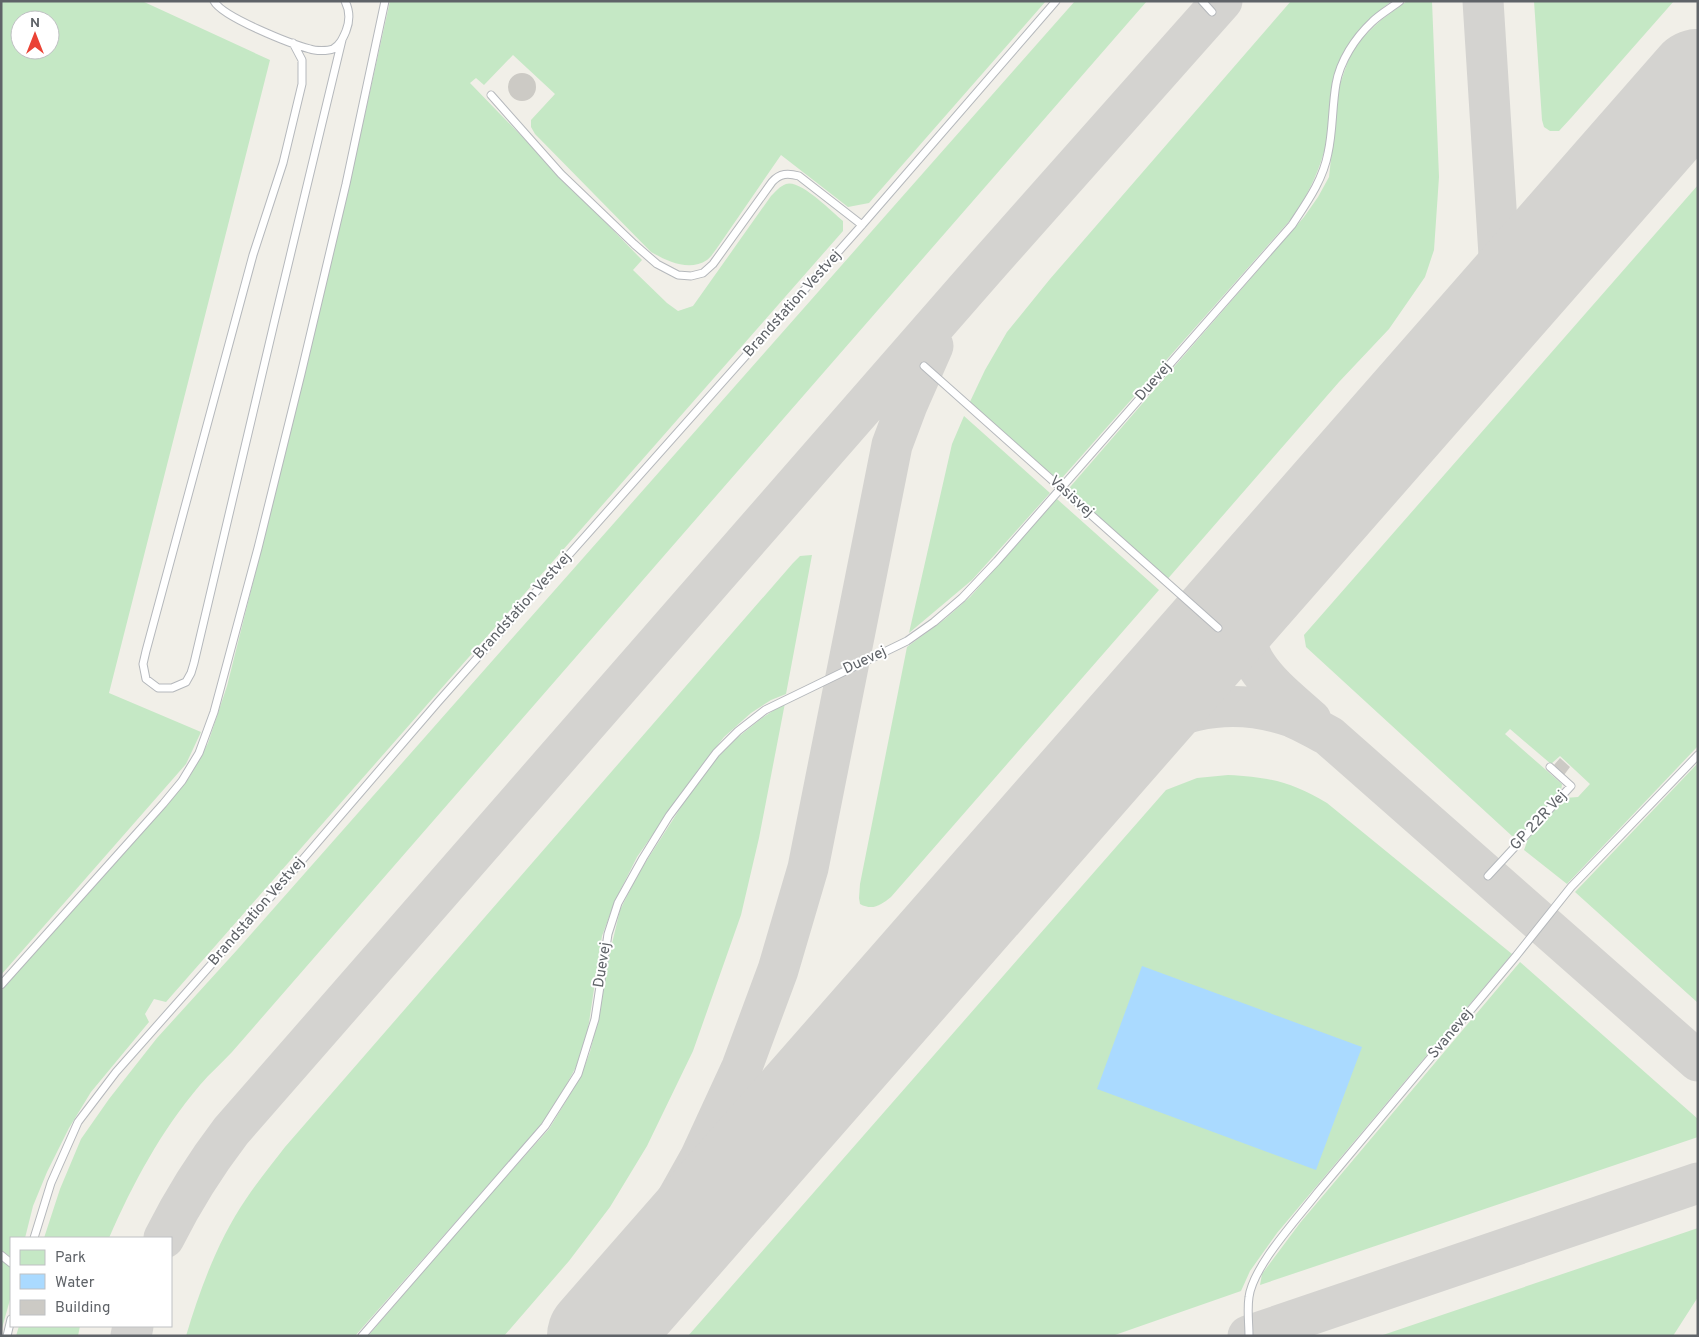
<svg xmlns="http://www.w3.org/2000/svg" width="1699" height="1337" font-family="Overpass,sans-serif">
  <rect width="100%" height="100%" fill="#f1efe8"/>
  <path fill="#c5e8c5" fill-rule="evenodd" d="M1,1H142L270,60L109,693L201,732L186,764L1,975ZM20,20H50V50H20Z
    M390,1H1046L869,203L848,207L781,155L717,248C714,252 711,257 707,260C689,272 667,261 651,252L535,134L531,127V120L555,94L513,55L484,85L476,78L470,83L642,260L633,270L667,303L678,311L693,306L771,196C775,192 780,186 786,184C800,179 831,211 843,221V231L166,1002L154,999L145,1014L149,1022L91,1092L69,1128L47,1172L33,1206L25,1238H11V1257L1,1250V991L176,790L189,778L208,743L227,686L288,443L352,173Z
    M1075,1H1147L232,1052C222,1063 210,1073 200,1085C161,1131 133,1183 109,1238H44L60,1189L81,1139L109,1099L157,1038L237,950Z
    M1291,1H1392C1350,32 1336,55 1330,106C1328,121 1328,138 1324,152C1317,176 1306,198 1292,218L1054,487L967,408L985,370L1007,332L1050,279Z
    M1407,1H1432L1439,177L1434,250L1425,277L1389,329L1339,382L1165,582L1064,494L1304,217L1318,197L1329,177L1339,87L1349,58L1360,40L1381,20Z
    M1534,1H1674L1571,118L1559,131H1550L1544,127L1542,120Z
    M1698,185V746L1567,884L1524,850L1528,839L1565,798L1578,797L1590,784L1560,756L1551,764L1510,729L1505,734L1562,784L1561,791L1520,835L1512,836L1306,647L1304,635Z
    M964,416L1050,493L972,580L909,633L952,444Z
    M1057,499L1159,590L891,897C881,905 873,911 860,904L859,898L860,884L907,647L945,619L970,597Z
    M812,555L786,694L771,700L751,713L724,737L698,770L637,857L615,901L602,936L588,1029L576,1067L559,1098L541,1125L355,1336H186C200,1289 218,1240 246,1199C258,1181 272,1164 285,1147L793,563L800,556Z
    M785,703L759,838L741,915L693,1051L647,1146L610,1207L569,1261L504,1336H368L484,1201L549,1129L580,1078L590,1052L599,1015L605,973L620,910L638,874L690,793L716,759L737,738L762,718Z
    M1698,763V1003L1575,892Z
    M1228,775C1269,777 1292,782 1327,803L1512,954L1277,1233L1250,1271L1241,1291L1112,1336H688L1166,790L1197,778Z
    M1520,962L1698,1119V1137L1260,1285L1262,1274L1300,1223Z
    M1698,1228V1297L1673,1336H1380Z
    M1,1259L11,1267V1296L1,1332Z
    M19,1326H80L78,1336H16Z"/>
  <path fill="#aadaff" d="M1142,966L1362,1047L1316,1170L1097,1089Z"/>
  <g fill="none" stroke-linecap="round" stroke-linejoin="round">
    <path stroke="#d4d3d0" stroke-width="41" d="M1474,336L1491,298L1496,281L1499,255L1483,1
      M1253,587C1251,594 1246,602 1245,609C1235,661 1278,690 1311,720
      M1108,754C1164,712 1224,693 1292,717C1305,722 1317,730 1329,736L1698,1061
      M164,1238C183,1200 205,1165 231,1131L984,269L1222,1
      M131,1336L133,1326
      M589,1336L663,1224L700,1158L742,1067L778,970L808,868L892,445L907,405L933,346
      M1248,1336L1698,1183"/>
    <path stroke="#d4d3d0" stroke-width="102" d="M598,1336L1698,80"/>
  </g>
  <path fill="#cccac5" d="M508 87a14 14 0 1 1 28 0a14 14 0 1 1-28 0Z
    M1560,758L1570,767L1564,775L1554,765Z"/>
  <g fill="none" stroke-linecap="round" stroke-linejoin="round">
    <g stroke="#b5b8bc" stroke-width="9">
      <path id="lane" d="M214,1C222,17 291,44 310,49C315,51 328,51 333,49C340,45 343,38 346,31C350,21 350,11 345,1
        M1202,1L1212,12
        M293,43L302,60V84L283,163L253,255L146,651L143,664L146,679L158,688H172L186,682L191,673L194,663L275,319L342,40
        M491,95L561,174L634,244L657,264L678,275L691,276L703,273L713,264L772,182C780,173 788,173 799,176L862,225
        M924,366L1218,628
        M1488,876L1571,786L1550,767
        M1,985L163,804L182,781L199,753L214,712L258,548L301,374L346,184L385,1
        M34,1238L51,1183L78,1122L116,1072L255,915L438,702L862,225L1056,1
        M1,1255L11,1263
        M7,1336L11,1319
        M362,1336L545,1126L578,1074L595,1019L608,934L618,903L643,858L669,816L716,753L738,731L765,710L907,641L934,622L962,598L997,561L1292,225C1307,202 1323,180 1328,153C1333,131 1332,107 1336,84C1340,61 1355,38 1372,22C1380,14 1391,8 1400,1
        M1249,1336C1249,1323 1247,1310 1249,1297C1253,1266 1298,1218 1318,1192L1516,956L1571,887L1698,755"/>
    </g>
    <use href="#lane" stroke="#fff" stroke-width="7"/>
  </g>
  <g text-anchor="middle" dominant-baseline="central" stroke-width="4" stroke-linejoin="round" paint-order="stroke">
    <g font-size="15" fill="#5f6368" stroke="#fff">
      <text transform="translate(793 304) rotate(-48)">Brandstation Vestvej</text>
      <text transform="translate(1154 382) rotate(-49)">Duevej</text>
      <text transform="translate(1071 497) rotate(42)">Vasisvej</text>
      <text transform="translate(523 606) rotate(-48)">Brandstation Vestvej</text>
      <text transform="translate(865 661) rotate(-25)">Duevej</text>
      <text transform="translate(1539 821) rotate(-47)">GP 22R Vej</text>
      <text transform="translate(257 912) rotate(-49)">Brandstation Vestvej</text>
      <text transform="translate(603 965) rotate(-81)">Duevej</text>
      <text transform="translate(1451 1034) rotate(-50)">Svanevej</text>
    </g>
  </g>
  <rect width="1699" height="1337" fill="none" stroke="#5f6368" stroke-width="5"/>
  <rect x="10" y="1237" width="162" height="90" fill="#ffffff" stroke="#bfc1c3"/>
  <rect x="20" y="1250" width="25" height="15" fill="#c5e8c5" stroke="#bfc1c3"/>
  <text x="55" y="1262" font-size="15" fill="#5f6368">Park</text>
  <rect x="20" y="1274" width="25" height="15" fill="#aadaff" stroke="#bfc1c3"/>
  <text x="55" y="1287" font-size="15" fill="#5f6368">Water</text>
  <rect x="20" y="1300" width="25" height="15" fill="#cccac5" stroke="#bfc1c3"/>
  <text x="55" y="1312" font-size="15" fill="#5f6368">Building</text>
  <g transform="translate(35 35)"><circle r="24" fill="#ffffff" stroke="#bfc1c3"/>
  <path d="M0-4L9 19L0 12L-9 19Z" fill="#ea4335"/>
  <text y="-8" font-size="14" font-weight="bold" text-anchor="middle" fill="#5f6368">N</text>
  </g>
</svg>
